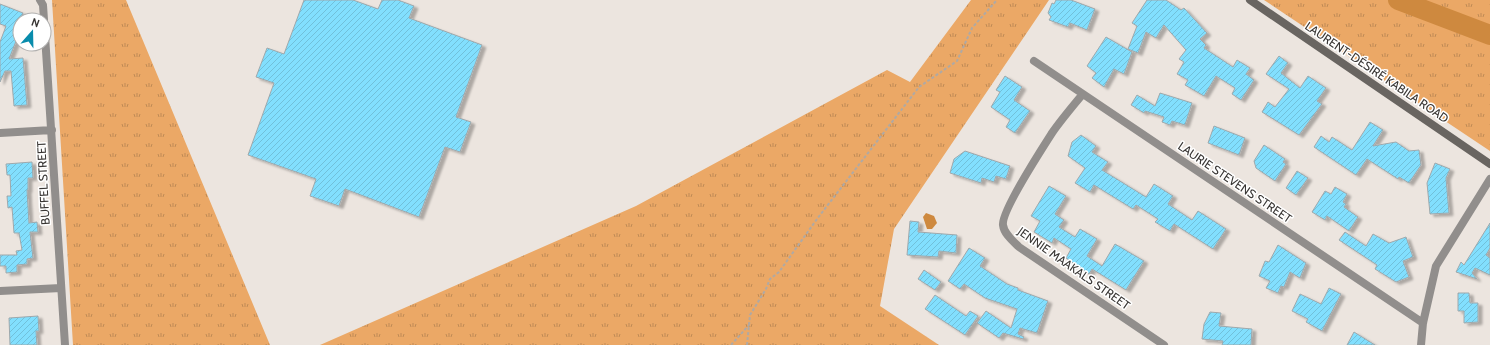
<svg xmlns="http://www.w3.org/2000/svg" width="1490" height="345" font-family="Cabin,sans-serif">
  <defs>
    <pattern id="grass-tufts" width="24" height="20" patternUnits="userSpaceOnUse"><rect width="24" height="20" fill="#eba866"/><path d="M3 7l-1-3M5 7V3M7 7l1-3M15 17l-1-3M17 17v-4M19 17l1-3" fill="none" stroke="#bf8a55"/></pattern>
    <pattern id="building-hatch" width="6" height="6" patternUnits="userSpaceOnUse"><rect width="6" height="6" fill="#82dffe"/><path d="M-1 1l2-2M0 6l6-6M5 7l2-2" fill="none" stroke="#71c0da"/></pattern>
    <filter id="shadow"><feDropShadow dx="4" dy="2.5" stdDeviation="1" flood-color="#0004"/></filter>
  </defs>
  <rect width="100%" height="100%" fill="#ece5df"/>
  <path fill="url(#grass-tufts)" d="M52,0H126L270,345H73Z
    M971,0H1049L894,229L880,306L939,345H320L636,206L887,70L910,82Z
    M1264,0H1490V151Z"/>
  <path fill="#ce893f" d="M926,213L934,216L937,223L932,229H927L923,217Z"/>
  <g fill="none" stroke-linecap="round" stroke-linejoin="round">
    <path stroke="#ce893f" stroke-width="20" d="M1398,0L1490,35"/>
  </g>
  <path fill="url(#building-hatch)" stroke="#9fa8ab" filter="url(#shadow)" d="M304,0H353L378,9L382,0H398L414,6L409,18L482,45L456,117L471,122L460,152L445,147L419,217L345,189L339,206L310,196L316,179L248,155L274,83L256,77L267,48L284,54Z
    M1056,0H1071L1095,9L1087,30L1070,23L1068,27L1049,20L1051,17L1048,13L1052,3L1054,4Z
    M1147,0H1166L1181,10L1184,8L1207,33L1200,39L1206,45L1204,48L1233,67L1237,60L1250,68L1246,74L1254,80L1241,100L1232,94L1235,88L1216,76L1204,96L1185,85L1188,80L1177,74L1184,62L1179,59L1186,50L1164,25L1156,38L1146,32L1138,53L1128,49L1137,26L1132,23Z
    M0,4L23,13L14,35L18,36L9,59L23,58L27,105L14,106L11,71H5L0,82V42L6,26L0,24Z
    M1106,37L1132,52L1124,74L1114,69L1104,87L1092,78L1096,73L1087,66Z
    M1279,56L1288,63L1281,73L1300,88L1308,76L1326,88L1317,101L1322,104L1299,135L1262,112L1268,102L1275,107L1289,89L1266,74Z
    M1005,76L1022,87L1014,100L1030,111L1015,133L1006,127L1010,120L991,107L1000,92L996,90Z
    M1160,93L1192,103L1185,125L1172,121L1170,125L1162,122L1164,117L1145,111L1144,113L1131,105L1137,95L1155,106Z
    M1370,122L1383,130L1373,146L1396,142L1409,151L1419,150L1421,165L1409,183L1399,177L1398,179L1367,159L1356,175L1314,147L1321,136L1329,142L1332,137L1352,150Z
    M1214,126L1245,138L1239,155L1208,143Z
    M1081,135L1096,146L1092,152L1108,162L1102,170L1146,197L1154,184L1173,196L1168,204L1192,220L1198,211L1226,229L1213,249L1174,224L1170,231L1155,222L1158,219L1136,205L1133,209L1094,185L1090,192L1075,183L1085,168L1068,156L1072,142Z
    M1264,145L1285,159L1283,162L1286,164L1275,181L1256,168L1254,161Z
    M965,151L1010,166L1006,179L996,176L994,182L982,178L981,183L950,173L954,159Z
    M32,162L33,178H28V190H27L29,223L37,222L38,232H30L33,258L27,259V264L17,265V272L6,273V266H0V255H17L16,251L22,250L19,233H14L12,207L8,208L7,196H11L10,175H7L6,164Z
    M1435,163L1450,169L1446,178L1449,213L1430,214L1427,183Z
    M1297,171L1308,178L1296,195L1286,188Z
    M1049,186L1066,196L1055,214L1064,220L1059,227L1075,237L1080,229L1097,239L1087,256L1102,266L1115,244L1144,261L1126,290L1092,269L1089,274L1066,258L1071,249L1054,238L1052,243L1034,232L1040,221L1031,216Z
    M1335,187L1347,194L1343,202L1346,204L1344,207L1358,217L1349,231L1327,216L1325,220L1312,212L1325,191L1331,194Z
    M910,221L919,222L918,232L957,235L956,253L939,251L938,257L907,255Z
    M1490,223V248L1486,255L1490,258V275L1475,268L1472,273L1477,279L1456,272L1461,262L1464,265Z
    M1345,232L1366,246L1373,234L1389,243L1406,237L1413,257L1403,261L1409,277L1396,282L1375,269L1377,265L1339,240Z
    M1278,245L1306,263L1300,278L1290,272L1284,287L1281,286L1278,293L1266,288L1270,281L1259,276L1265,261L1269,262Z
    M969,248L985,258L980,266L1007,284L1018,288V290L1048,301L1037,333L1020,328L1018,334L1024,337L1023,339L1003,333L999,338L977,323L986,311L1011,328L1017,309L985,298L964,284L960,289L948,281Z
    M924,270L941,282L935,290L918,279Z
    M1329,288L1341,294L1322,331L1306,322L1308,319L1292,311L1300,294L1321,304Z
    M1458,293H1469L1470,303H1478V322L1464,323V311H1458Z
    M935,295L966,316L970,311L978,316L965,335L925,309Z
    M1210,312L1221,313L1219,326L1252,329L1251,345H1222L1223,341L1202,339L1204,324Z
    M38,316L39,331H36L37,345H10L9,318Z
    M1354,332L1375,345H1347Z"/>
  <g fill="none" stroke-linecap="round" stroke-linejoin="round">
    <path stroke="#afa9a4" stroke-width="2" stroke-dasharray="3 2" stroke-linecap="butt" d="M731,345L749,325
      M747,345L750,315L766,289L770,279L779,272L817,219L919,87L957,61L972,28L997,0"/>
    <path stroke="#918e8c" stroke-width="8" d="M40,0L43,5L44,20
      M44,20L65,345
      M1034,61L1423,323
      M1082,95C1072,107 1061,120 1052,133C1043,147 1001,212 1003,225C1004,234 1013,241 1019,247L1164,345
      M0,133L52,130
      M0,291L61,288
      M1421,345L1423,323L1436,266L1490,179"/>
    <path stroke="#696561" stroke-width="8" d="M1250,0L1490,164"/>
  </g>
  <g text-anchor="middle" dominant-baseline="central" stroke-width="3" stroke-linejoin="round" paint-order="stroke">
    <g font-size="12" fill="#393634" stroke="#fff">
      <text transform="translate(1377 72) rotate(34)">LAURENT-DÉSIRÉ KABILA ROAD</text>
      <text transform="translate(1235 182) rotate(34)">LAURIE STEVENS STREET</text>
      <text transform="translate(43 183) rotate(-93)">BUFFEL STREET</text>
      <text transform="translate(1074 268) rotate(35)">JENNIE MAAKALS STREET</text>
    </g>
  </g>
  <g transform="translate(32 32) rotate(20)"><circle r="19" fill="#ffffff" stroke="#b0afae"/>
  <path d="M0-3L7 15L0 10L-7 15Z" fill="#098cac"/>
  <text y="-6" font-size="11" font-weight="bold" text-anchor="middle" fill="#393634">N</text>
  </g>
</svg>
